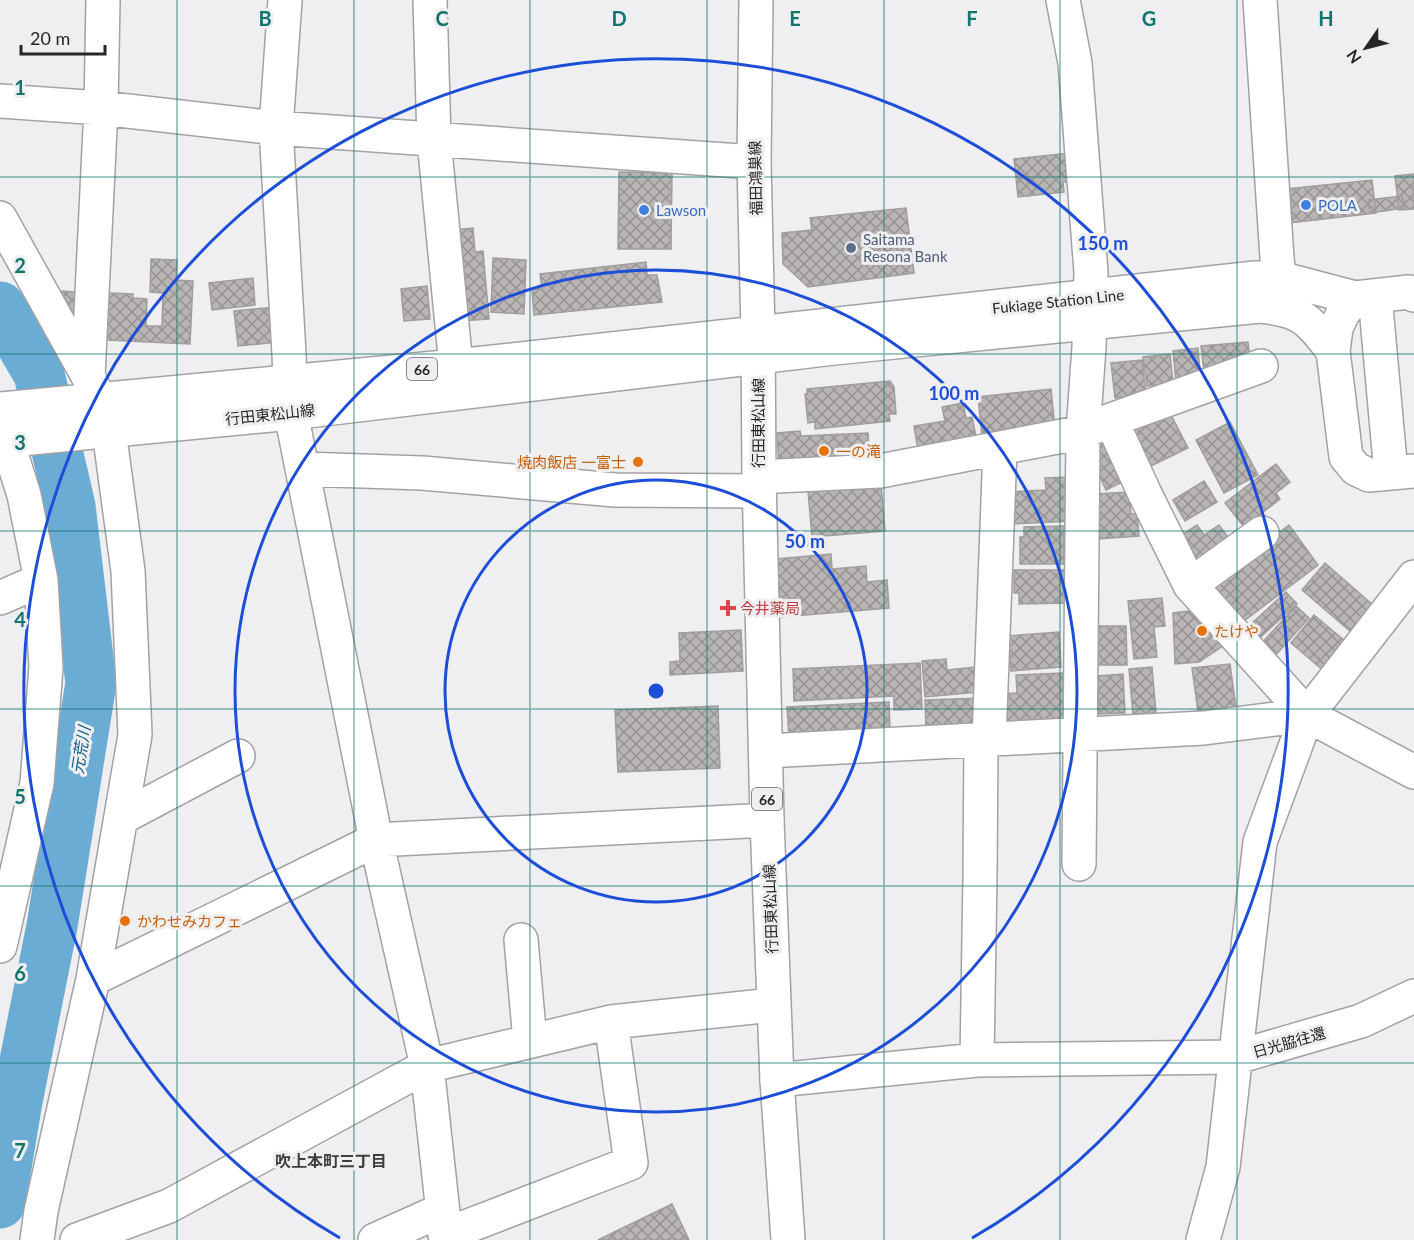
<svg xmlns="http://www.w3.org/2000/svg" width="1414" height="1240" font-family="Lato,'Noto Sans JP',sans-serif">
  <defs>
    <pattern id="building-cross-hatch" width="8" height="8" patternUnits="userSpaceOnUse" patternTransform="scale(1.5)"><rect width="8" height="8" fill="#b9b5b4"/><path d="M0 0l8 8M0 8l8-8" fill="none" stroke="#969392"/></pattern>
  </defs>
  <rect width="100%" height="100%" fill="#efeff2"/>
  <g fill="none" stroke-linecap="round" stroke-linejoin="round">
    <path stroke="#6bacd5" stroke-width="51" d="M0,307L39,374L70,506L91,683L52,926L17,1101L0,1203"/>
  </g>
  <path fill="url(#building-cross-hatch)" stroke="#a09d9c" stroke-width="1.5" d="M1070,153L1072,182H1063L1064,192L1018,197L1014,159Z
    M619,172L672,173L671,249H618Z
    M1414,174V209L1399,210L1395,176Z
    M1372,180L1376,213L1289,223L1286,189Z
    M1402,196L1404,208L1370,213L1368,200Z
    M906,208L914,273L808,287L783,264L782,233L812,230L810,218Z
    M473,228L475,252L483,251L489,319L459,321L452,230Z
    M493,258L526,260L524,314L491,312Z
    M151,259L177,260L176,280L193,281L190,344L107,340L108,293L133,294V298L147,299L146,326H162L163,293L150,292Z
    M646,262L647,275H657L662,302L534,315L532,289L542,288L540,274Z
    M253,278L255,305L212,310L209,283Z
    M427,286L430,319L404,321L401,289Z
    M62,291L85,293L82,332L61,313Z
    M275,307L279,342L238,346L234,311Z
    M1248,342L1250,360L1204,372L1201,346Z
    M1198,348L1200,373L1186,374L1187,381L1176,382L1173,351Z
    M1170,354L1173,383L1147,386L1143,357Z
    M1142,360L1146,395L1115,398L1111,363Z
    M890,381L894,387L896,414H889L890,421L815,429V422L808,423L805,394H807V389Z
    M1051,389L1055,428L982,436L978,397Z
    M963,403L966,418L972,417L978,446L919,456L914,426L945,421L942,407Z
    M1166,405L1188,448L1151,466L1130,423Z
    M1230,422L1258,475L1224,493L1196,440Z
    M1107,429L1129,479L1106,490L1096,468L1102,465L1090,437Z
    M800,431L801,436L868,433L870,464L779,465L777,433Z
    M1276,464L1290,482L1276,493L1280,499L1244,527L1225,503Z
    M1071,477L1073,521L1009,524L1008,492L1046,490L1045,478Z
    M1204,481L1217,502L1185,521L1173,500Z
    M881,485L885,531L812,537L808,491Z
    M1129,492L1131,514L1137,513L1139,536L1098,539L1095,494Z
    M1197,525L1204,535L1219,525L1230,540L1197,562L1180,536Z
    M1289,525L1318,565L1236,627L1207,588Z
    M1064,526V564H1020V537H1024V527Z
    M831,554L832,569L866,566L867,582L887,580L889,608L782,617L776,559Z
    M1325,563L1381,612L1358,638L1302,590Z
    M1014,570H1066L1067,603L1019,604V593H1014Z
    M1286,592L1297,604L1252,645L1241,633Z
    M1162,598L1165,626L1154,627L1157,657L1134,659L1128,601Z
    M1296,606L1309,618L1273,658L1259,646Z
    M1198,610L1223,646L1199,662L1175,664L1173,613Z
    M1314,615L1356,650L1332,678L1291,643Z
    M1091,626H1126L1127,665H1092Z
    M741,630L743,671L670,675V662L680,661L679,633Z
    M1059,632L1061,667L1011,671L1008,636Z
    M946,659L947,670L975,667L978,692L925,697L922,661Z
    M920,663L922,709L894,710V696L794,701L793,669Z
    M1230,664L1236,708L1198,712L1192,668Z
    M1152,667L1156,713L1133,715L1129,669Z
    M1063,673L1064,704L1072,721L1001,725L1000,694L1017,693L1016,675Z
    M1123,674L1125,713L1099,714L1097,676Z
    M982,698L983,727L926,729L925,700Z
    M889,702L890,732L789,736L787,707Z
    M718,706L720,768L618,772L615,710Z
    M672,1204L689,1240H598Z"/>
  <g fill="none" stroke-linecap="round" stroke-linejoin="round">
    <g stroke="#a2a2a5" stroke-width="36">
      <path id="minor" d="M285,0L276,128L289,354L291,413L376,840L427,1066L446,1240
        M430,0L434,140L456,366
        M1063,0L1075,63L1091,272L1089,347L1083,432L1079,864
        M1260,0L1277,258L1279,278
        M0,101L101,108L276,128L754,162
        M0,218L88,376L100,400L109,431L128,571L135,735L93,979L41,1211L37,1240
        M1414,295L1409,292L1355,298L1343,313L1336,328L1333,351L1346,457L1356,469L1369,475L1414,471
        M1375,296L1391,473
        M88,376L101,108L103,0
        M0,419L24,495L41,580L46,667L37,783L0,946
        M1111,420L1145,494L1190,585L1307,715L1414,772
        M302,469L422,473L615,490L759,491
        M759,477L880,471L1083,432L1111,420L1261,366
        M1190,585L1262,533
        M0,598L41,580
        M989,740L1000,448
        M766,751L1204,728L1307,715
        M121,818L238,756
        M521,940L530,1041
        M93,979L376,840L767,820
        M977,1060L980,876L981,740
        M777,1080L977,1060L1237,1057L1361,1021L1414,996
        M445,1235L631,1163L611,1022
        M77,1240L169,1206L427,1066L611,1022L773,1005
        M375,1240L442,1210
        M1203,1240L1223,1167L1260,842L1307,715L1414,577"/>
    </g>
    <g stroke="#a2a2a5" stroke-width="36">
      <path id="major" d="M756,0L754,162L758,332L759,477L767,820L777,1080L788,1240
        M0,409L456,366L1255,278H1279L1355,298
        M0,441L291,413L834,348L1260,306C1302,310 1308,319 1333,351"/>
    </g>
    <use href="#minor" stroke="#fff" stroke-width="33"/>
    <use href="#major" stroke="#fff" stroke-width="33"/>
  </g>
  <path fill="none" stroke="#0f766e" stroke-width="1.5" stroke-opacity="0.55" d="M177,0V1240M354,0V1240M530,0V1240M707,0V1240M884,0V1240M1060,0V1240M1237,0V1240M0,177H1414M0,354H1414M0,531H1414M0,709H1414M0,886H1414M0,1063H1414"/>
  <g fill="none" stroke="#1d4ed8" stroke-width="3">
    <circle cx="656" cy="691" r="211"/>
    <circle cx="656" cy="691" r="421"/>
    <path d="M340 1238A632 632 0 1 1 972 1238"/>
  </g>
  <g fill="#3f7fe0" stroke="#efeff2" stroke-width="2">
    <circle cx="1306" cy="205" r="6"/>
    <circle cx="644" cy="210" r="6"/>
  </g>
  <circle fill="#5c6f8a" stroke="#efeff2" stroke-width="2" cx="851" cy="248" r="6"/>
  <g fill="#e8710a" stroke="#efeff2" stroke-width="2">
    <circle cx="824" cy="451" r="6"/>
    <circle cx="638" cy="462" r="6"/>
    <circle cx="1202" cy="631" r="6"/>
    <circle cx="125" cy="921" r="6"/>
  </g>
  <path fill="#e0444e" stroke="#efeff2" stroke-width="2" d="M725 599h6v6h6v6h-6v6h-6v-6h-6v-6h6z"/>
  <g text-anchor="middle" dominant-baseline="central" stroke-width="6" stroke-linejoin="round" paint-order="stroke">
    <g fill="#efeff2" stroke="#626264" stroke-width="1.5">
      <rect x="407" y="358" width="30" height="22" rx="4.5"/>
      <rect x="752" y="788" width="30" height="22" rx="4.5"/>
    </g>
    <g font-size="14" font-weight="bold" fill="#262627">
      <text x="422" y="369">66</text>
      <text x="767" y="799">66</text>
    </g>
    <g font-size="15" fill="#262627" stroke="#efeff2">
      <text transform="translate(755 178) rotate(-91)">福田鴻巣線</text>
      <text transform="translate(1058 301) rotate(-6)">Fukiage Station Line</text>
      <text transform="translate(270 414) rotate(-6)">行田東松山線</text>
      <text transform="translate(758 423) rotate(-90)">行田東松山線</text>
      <text transform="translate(770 909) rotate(-92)">行田東松山線</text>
      <text transform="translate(1289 1042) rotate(-16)">日光脇往還</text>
    </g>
    <g font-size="15" fill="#366cbe" stroke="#efeff2" text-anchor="start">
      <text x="1318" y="205">POLA</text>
      <text x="656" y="210">Lawson</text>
    </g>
    <g font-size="15" fill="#4e5e75" stroke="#efeff2" text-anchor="start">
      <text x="863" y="239">Saitama<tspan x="863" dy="17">Resona Bank</tspan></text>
    </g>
    <g font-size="15" fill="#c56008" stroke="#efeff2" text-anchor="start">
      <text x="836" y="451">一の滝</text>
      <text x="626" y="462" text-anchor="end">焼肉飯店 一富士</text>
      <text x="1214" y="631">たけや</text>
      <text x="137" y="921">かわせみカフェ</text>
    </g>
    <g font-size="15" fill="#be3a42" stroke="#efeff2" text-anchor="start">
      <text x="740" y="608">今井薬局</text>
    </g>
    <g font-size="16" font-style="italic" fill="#0a5c84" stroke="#efeff2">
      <text transform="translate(80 750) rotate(-81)">元荒川</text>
    </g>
    <g font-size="16" font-weight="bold" fill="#3e3e40" stroke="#efeff2">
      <text x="331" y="1160">吹上本町三丁目</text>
    </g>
  </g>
  <g font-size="20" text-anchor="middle" font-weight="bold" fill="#0f766e" stroke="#efeff2" stroke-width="6" stroke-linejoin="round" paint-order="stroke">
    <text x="265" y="26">B</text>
    <text x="442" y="26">C</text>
    <text x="619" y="26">D</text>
    <text x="795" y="26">E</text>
    <text x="972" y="26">F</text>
    <text x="1149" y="26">G</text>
    <text x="1326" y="26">H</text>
    <text x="20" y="95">1</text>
    <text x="20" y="273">2</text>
    <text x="20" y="450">3</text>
    <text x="20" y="627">4</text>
    <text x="20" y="804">5</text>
    <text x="20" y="981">6</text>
    <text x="20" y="1158">7</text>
  </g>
  <circle cx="656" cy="691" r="9" fill="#1d4ed8" stroke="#efeff2" stroke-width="3"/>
  <g font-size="18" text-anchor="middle" font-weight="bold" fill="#1d4ed8" stroke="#efeff2" stroke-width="6" stroke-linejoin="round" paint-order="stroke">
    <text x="1103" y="250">150 m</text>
    <text x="954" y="400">100 m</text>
    <text x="805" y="548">50 m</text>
  </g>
  <g transform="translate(1366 48) rotate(235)" stroke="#efeff2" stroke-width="4.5" paint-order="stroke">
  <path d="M0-4.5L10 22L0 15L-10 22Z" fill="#262627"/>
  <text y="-9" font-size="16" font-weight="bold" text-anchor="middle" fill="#262627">N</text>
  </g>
  <path d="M21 45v9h84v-9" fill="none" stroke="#262627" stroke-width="3"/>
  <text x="30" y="45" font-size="18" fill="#262627" stroke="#efeff2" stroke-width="4.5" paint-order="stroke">20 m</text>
</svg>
